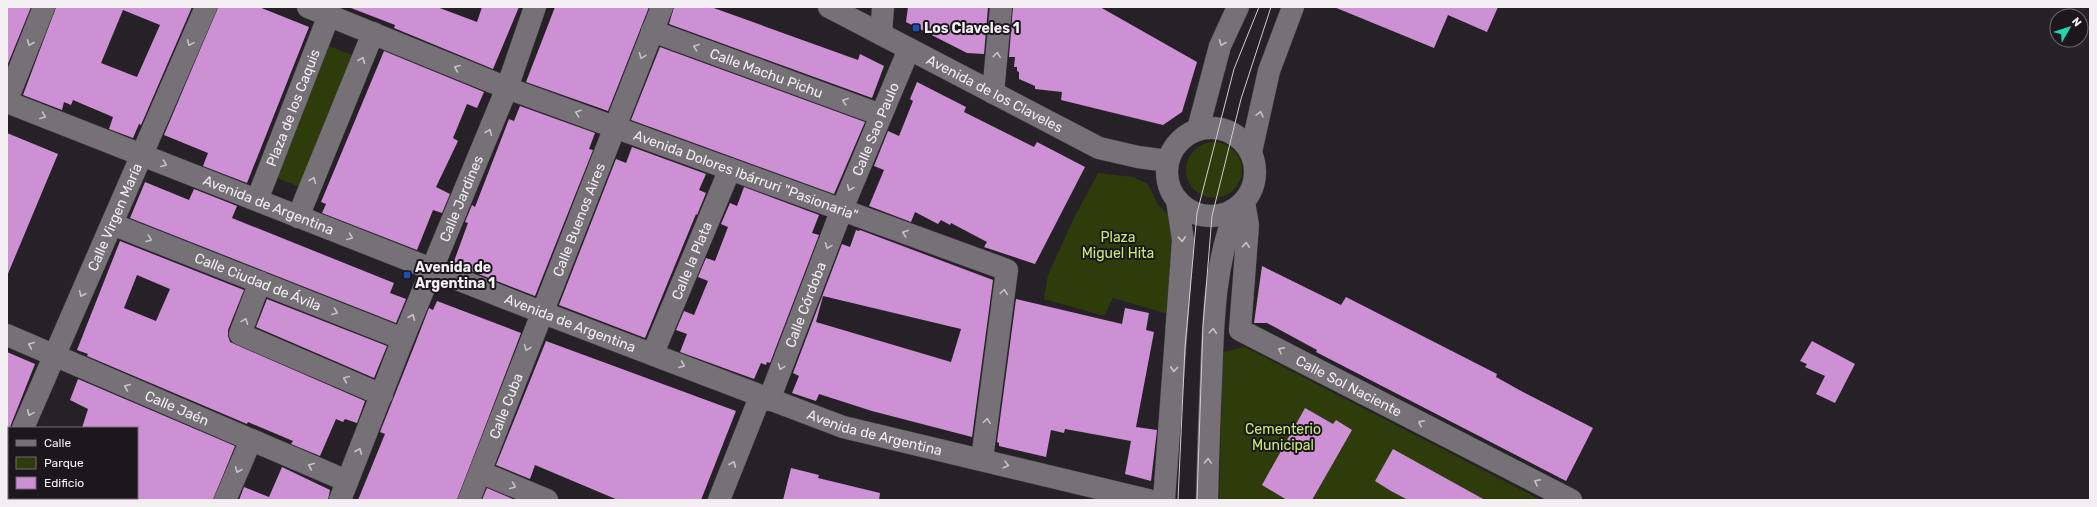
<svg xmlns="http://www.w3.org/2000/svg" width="2097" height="507" font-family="Rubik,sans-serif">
  <rect width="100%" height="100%" fill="#262127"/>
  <path fill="#2e3b0b" d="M329,46L352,55L300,187L277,178Z
    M1186 170a28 28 0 1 1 56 0a28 28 0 1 1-56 0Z
    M1098,173L1133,177L1148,184L1157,203L1172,219L1168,314L1113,298L1104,316L1044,299L1048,275L1073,220Z
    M1245,347L1541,500H1219L1223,352Z"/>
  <path fill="#cd90d5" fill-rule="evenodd" d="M7,7H31L7,66Z
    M56,7H192L141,125L139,124L133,138L109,129L113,117L73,100L71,105L64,102L62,110L23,95ZM123,10L160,25L137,77L101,63Z
    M218,7H259L309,27L247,183L203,166L208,153L164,135Z
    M437,7L477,22L482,7H519L493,69L394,28L395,25L351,8Z
    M555,7H649L608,111L526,82Z
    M674,7H711L858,60L860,54L884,66L872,98L669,24Z
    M908,7H988L984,54L967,53L906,22Z
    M1013,7H1100L1197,62L1182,112L1163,125L1061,100L1062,92L1035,89V86L1019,79V72L1017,71V67H1014L1015,57H1009Z
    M1334,7H1498L1487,32L1448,15L1434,48Z
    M660,47L865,122L834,194L631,120Z
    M384,51L484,92L477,108L467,104L453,138L458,141L436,187L450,194L442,213L433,210L417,250L322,213L326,204L321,202Z
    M917,82L966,107L964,112L1034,147L1037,142L1085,167L1035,264L984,247L987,242L951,223L950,225L941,220L938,224L915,212L911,222L869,206L884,170L874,166L888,131L899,136L913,101L910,99Z
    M520,106L595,133L589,149L593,150L535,296L453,264L468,223L465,222L472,205L475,207L509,119L514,121Z
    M7,133L58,154L7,276Z
    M632,147L706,174L699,190L706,193L697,215L696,214L645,338L559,305L616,159L626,163Z
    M145,182L189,200L194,189L237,206L232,218L394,283L390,293L406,299L396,323L130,218Z
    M744,187L819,215L812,233L819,235L770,363L767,362L766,365L761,363L754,379L680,352L687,334L676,330L684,311L694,315L708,281L698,277L706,258L715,261L728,227L721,224L730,203L737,206Z
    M856,230L859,231L860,230L993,280L972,437L872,411L819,394L816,401L792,393L799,376L793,373L842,244L850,247ZM823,296L961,329L951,362L816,322Z
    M120,241L244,290L228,330V336L230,342L365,401L357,423L345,419L343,422L336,419L320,456L291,444L293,441L248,422L247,424L87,356L88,354L77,350ZM137,275L170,289L156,321L124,308Z
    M1262,266L1341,305L1346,297L1497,374L1496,377L1523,392L1593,428L1566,481L1316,352L1317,350L1267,323H1254Z
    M267,299L387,346L374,378L256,327Z
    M1016,299L1122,324L1125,308L1149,313L1146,330L1154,332L1136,427L1157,430L1151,481L1125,474L1131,441L1065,429L1064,433L1051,430L1046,457L999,446V443L997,442Z
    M437,301L521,333L457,500H358L385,434L380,432L415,344L429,308L433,310Z
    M546,341L736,411L701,500H618L535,465L530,479L496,465Z
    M1812,341L1855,364L1835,403L1816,394L1825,376L1805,367L1807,364L1800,361Z
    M7,352L35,364L8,432L7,431Z
    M78,379L235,446L213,500H129L130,498H137V428H82L88,409L70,400Z
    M1305,408L1333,424L1336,420L1352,430L1312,500H1287L1262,485Z
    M1393,449L1429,469L1485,500H1408L1391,491L1375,481Z
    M282,467L330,490L328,500H239L244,487L269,497Z
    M791,468L819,475L818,478L880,493L879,500H783Z
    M487,488L515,500H482Z"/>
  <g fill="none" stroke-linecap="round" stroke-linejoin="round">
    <g stroke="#413c41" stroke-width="23">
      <g id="minor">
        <path id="s1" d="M308,7L507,88L1007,270L982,459"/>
        <path id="s2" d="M829,7L1099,148L1138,157L1168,161"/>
        <path id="s3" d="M652,31L881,115"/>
        <path d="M881,34L883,7"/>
        <path d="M993,93L1001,7"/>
        <path d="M7,100L44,7"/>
        <path id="s4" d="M7,102L541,312L843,427L1148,500"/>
        <circle cx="1211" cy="172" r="44"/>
        <path d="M1198,129L1220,46L1238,7"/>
        <path d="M1251,152L1269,71L1293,7"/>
        <path id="s5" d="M257,200L329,15"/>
        <path id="s6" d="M1244,202L1248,225L1240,330L1571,500"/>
        <path d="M298,217L373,33"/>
        <path id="s7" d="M112,224L403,339"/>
        <path d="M260,282L240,334L382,395"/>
        <path id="s8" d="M7,335L347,481"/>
        <path id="s9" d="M653,353L730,169"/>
        <path id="s10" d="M769,400L842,209L909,49"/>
        <path id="s11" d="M23,428L206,7"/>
        <path d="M7,465L9,460"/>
        <path d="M480,472L547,500"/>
        <path d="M225,500L251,440"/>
        <path id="s12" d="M340,500L403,339L507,88L535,7"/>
        <path id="s13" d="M469,500L662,7"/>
        <path d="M719,500L760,397"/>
        <path d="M1164,500L1183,240L1177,200"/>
        <path d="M1207,500C1208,460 1209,421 1211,381C1213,323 1214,262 1237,208"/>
      </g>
    </g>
    <use href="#minor" stroke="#767077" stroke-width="22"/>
    <path stroke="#d0ccd1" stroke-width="1" d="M1178,500L1185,347L1197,213L1234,69L1259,7
      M1197,500L1203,326L1212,216L1241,99L1271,7"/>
  </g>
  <defs><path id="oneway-chevron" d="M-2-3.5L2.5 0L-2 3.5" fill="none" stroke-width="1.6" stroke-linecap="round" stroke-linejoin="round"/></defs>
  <g stroke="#c7c2c7">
    <use href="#oneway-chevron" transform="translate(30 43) rotate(112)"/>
    <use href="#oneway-chevron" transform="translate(190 43) rotate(114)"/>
    <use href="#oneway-chevron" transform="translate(1222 43) rotate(112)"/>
    <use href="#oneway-chevron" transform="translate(696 47) rotate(-160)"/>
    <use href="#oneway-chevron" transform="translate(997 55) rotate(-84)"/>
    <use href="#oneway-chevron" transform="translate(642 56) rotate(111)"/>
    <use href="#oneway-chevron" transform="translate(362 60) rotate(-68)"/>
    <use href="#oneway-chevron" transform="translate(457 68) rotate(-158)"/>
    <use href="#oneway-chevron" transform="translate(845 101) rotate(-160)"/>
    <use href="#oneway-chevron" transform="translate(578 113) rotate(-161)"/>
    <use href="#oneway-chevron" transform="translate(1260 114) rotate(-77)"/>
    <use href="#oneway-chevron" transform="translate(43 116) rotate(21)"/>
    <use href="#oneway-chevron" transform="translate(489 132) rotate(-68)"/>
    <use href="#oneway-chevron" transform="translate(164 164) rotate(21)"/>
    <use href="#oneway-chevron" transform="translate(313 180) rotate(-68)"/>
    <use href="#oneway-chevron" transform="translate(850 188) rotate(113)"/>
    <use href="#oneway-chevron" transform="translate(905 233) rotate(-160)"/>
    <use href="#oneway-chevron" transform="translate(350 237) rotate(22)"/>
    <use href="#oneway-chevron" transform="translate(149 239) rotate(21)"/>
    <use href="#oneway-chevron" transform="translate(1182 239) rotate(87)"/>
    <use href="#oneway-chevron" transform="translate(1246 245) rotate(-86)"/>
    <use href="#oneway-chevron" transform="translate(828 246) rotate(111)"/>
    <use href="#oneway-chevron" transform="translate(1004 292) rotate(-82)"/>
    <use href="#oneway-chevron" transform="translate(82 294) rotate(113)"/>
    <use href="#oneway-chevron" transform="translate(335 312) rotate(21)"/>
    <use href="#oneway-chevron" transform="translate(412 317) rotate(-67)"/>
    <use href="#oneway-chevron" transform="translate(245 321) rotate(-69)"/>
    <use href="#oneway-chevron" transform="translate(1213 331) rotate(-85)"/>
    <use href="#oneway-chevron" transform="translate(31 345) rotate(-157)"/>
    <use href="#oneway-chevron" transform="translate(527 348) rotate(111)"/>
    <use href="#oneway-chevron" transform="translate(1281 350) rotate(-153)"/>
    <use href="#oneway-chevron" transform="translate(682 365) rotate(22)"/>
    <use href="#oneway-chevron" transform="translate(781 367) rotate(111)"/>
    <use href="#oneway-chevron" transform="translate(1174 369) rotate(94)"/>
    <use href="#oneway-chevron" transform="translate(346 379) rotate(-157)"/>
    <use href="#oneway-chevron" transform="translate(127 387) rotate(-157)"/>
    <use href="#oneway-chevron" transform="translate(30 413) rotate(114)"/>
    <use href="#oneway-chevron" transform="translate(987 421) rotate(-82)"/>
    <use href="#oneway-chevron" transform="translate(1421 423) rotate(-153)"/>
    <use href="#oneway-chevron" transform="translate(359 451) rotate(-68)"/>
    <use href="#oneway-chevron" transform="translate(1208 461) rotate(-88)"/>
    <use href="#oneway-chevron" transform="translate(733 464) rotate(-68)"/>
    <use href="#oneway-chevron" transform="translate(1006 465) rotate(14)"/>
    <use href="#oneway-chevron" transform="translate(311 466) rotate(-157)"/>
    <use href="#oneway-chevron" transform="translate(238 470) rotate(113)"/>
    <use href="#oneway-chevron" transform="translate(1537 482) rotate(-153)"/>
    <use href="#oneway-chevron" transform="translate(513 486) rotate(22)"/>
  </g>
  <g fill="#1a4fb4" stroke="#1c171d" stroke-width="1.5">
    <rect x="912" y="24" width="8" height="8" rx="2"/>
    <rect x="403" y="271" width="8" height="8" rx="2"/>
  </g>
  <g text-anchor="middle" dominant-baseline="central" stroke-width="4" stroke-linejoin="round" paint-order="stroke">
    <g font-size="14" font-weight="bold" fill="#f2eef2" stroke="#1c171d" text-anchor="start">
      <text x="924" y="28">Los Claveles 1</text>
      <text x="415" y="267">Avenida de<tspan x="415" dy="16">Argentina 1</tspan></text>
    </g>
    <g font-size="14" fill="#f2eef2" stroke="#1c171d">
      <text stroke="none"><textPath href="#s3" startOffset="122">Calle Machu Pichu</textPath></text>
      <text stroke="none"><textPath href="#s2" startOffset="187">Avenida de los Claveles</textPath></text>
      <text stroke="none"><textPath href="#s5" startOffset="99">Plaza de los Caquis</textPath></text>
      <text stroke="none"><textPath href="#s10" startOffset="291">Calle Sao Paulo</textPath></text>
      <text stroke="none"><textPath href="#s1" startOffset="469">Avenida Dolores Ibárruri "Pasionaria"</textPath></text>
      <text stroke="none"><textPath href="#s12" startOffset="325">Calle Jardines</textPath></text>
      <text stroke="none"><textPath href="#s4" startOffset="281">Avenida de Argentina</textPath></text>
      <text stroke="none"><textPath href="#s11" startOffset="230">Calle Virgen María</textPath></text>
      <text stroke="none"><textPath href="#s13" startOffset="301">Calle Buenos Aires</textPath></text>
      <text stroke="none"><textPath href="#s9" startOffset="100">Calle la Plata</textPath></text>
      <text stroke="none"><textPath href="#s7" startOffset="157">Calle Ciudad de Ávila</textPath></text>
      <text stroke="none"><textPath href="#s10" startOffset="102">Calle Córdoba</textPath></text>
      <text stroke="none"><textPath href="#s4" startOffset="605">Avenida de Argentina</textPath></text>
      <text stroke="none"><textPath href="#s6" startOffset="251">Calle Sol Naciente</textPath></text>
      <text stroke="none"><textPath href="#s13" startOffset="101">Calle Cuba</textPath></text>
      <text stroke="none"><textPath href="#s8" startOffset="185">Calle Jaén</textPath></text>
      <text stroke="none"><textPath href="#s4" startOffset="929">Avenida de Argentina</textPath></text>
    </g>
    <g font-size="14" fill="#c8eb78" stroke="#1c171d">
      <text x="1118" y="237">Plaza<tspan x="1118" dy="16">Miguel Hita</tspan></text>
      <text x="1283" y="429">Cementerio<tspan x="1283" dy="16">Municipal</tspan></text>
    </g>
  </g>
  <rect width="2097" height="507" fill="none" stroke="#f2eef2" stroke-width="16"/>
  <rect x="8" y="427" width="130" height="72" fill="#1c171d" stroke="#726d72"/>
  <rect x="16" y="440" width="20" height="6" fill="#767077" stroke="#726d72"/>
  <text x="44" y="447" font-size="12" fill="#f2eef2">Calle</text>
  <rect x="16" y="457" width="20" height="12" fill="#2e3b0b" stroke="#726d72"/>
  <text x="44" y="467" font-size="12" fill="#f2eef2">Parque</text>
  <rect x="16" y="477" width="20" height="12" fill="#cd90d5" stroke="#726d72"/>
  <text x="44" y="487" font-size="12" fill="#f2eef2">Edificio</text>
  <g transform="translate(2069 28) rotate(51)"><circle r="19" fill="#1c171d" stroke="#726d72"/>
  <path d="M0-3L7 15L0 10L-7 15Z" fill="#20d5b0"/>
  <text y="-6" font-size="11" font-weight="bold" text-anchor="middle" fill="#f2eef2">N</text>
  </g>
</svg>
